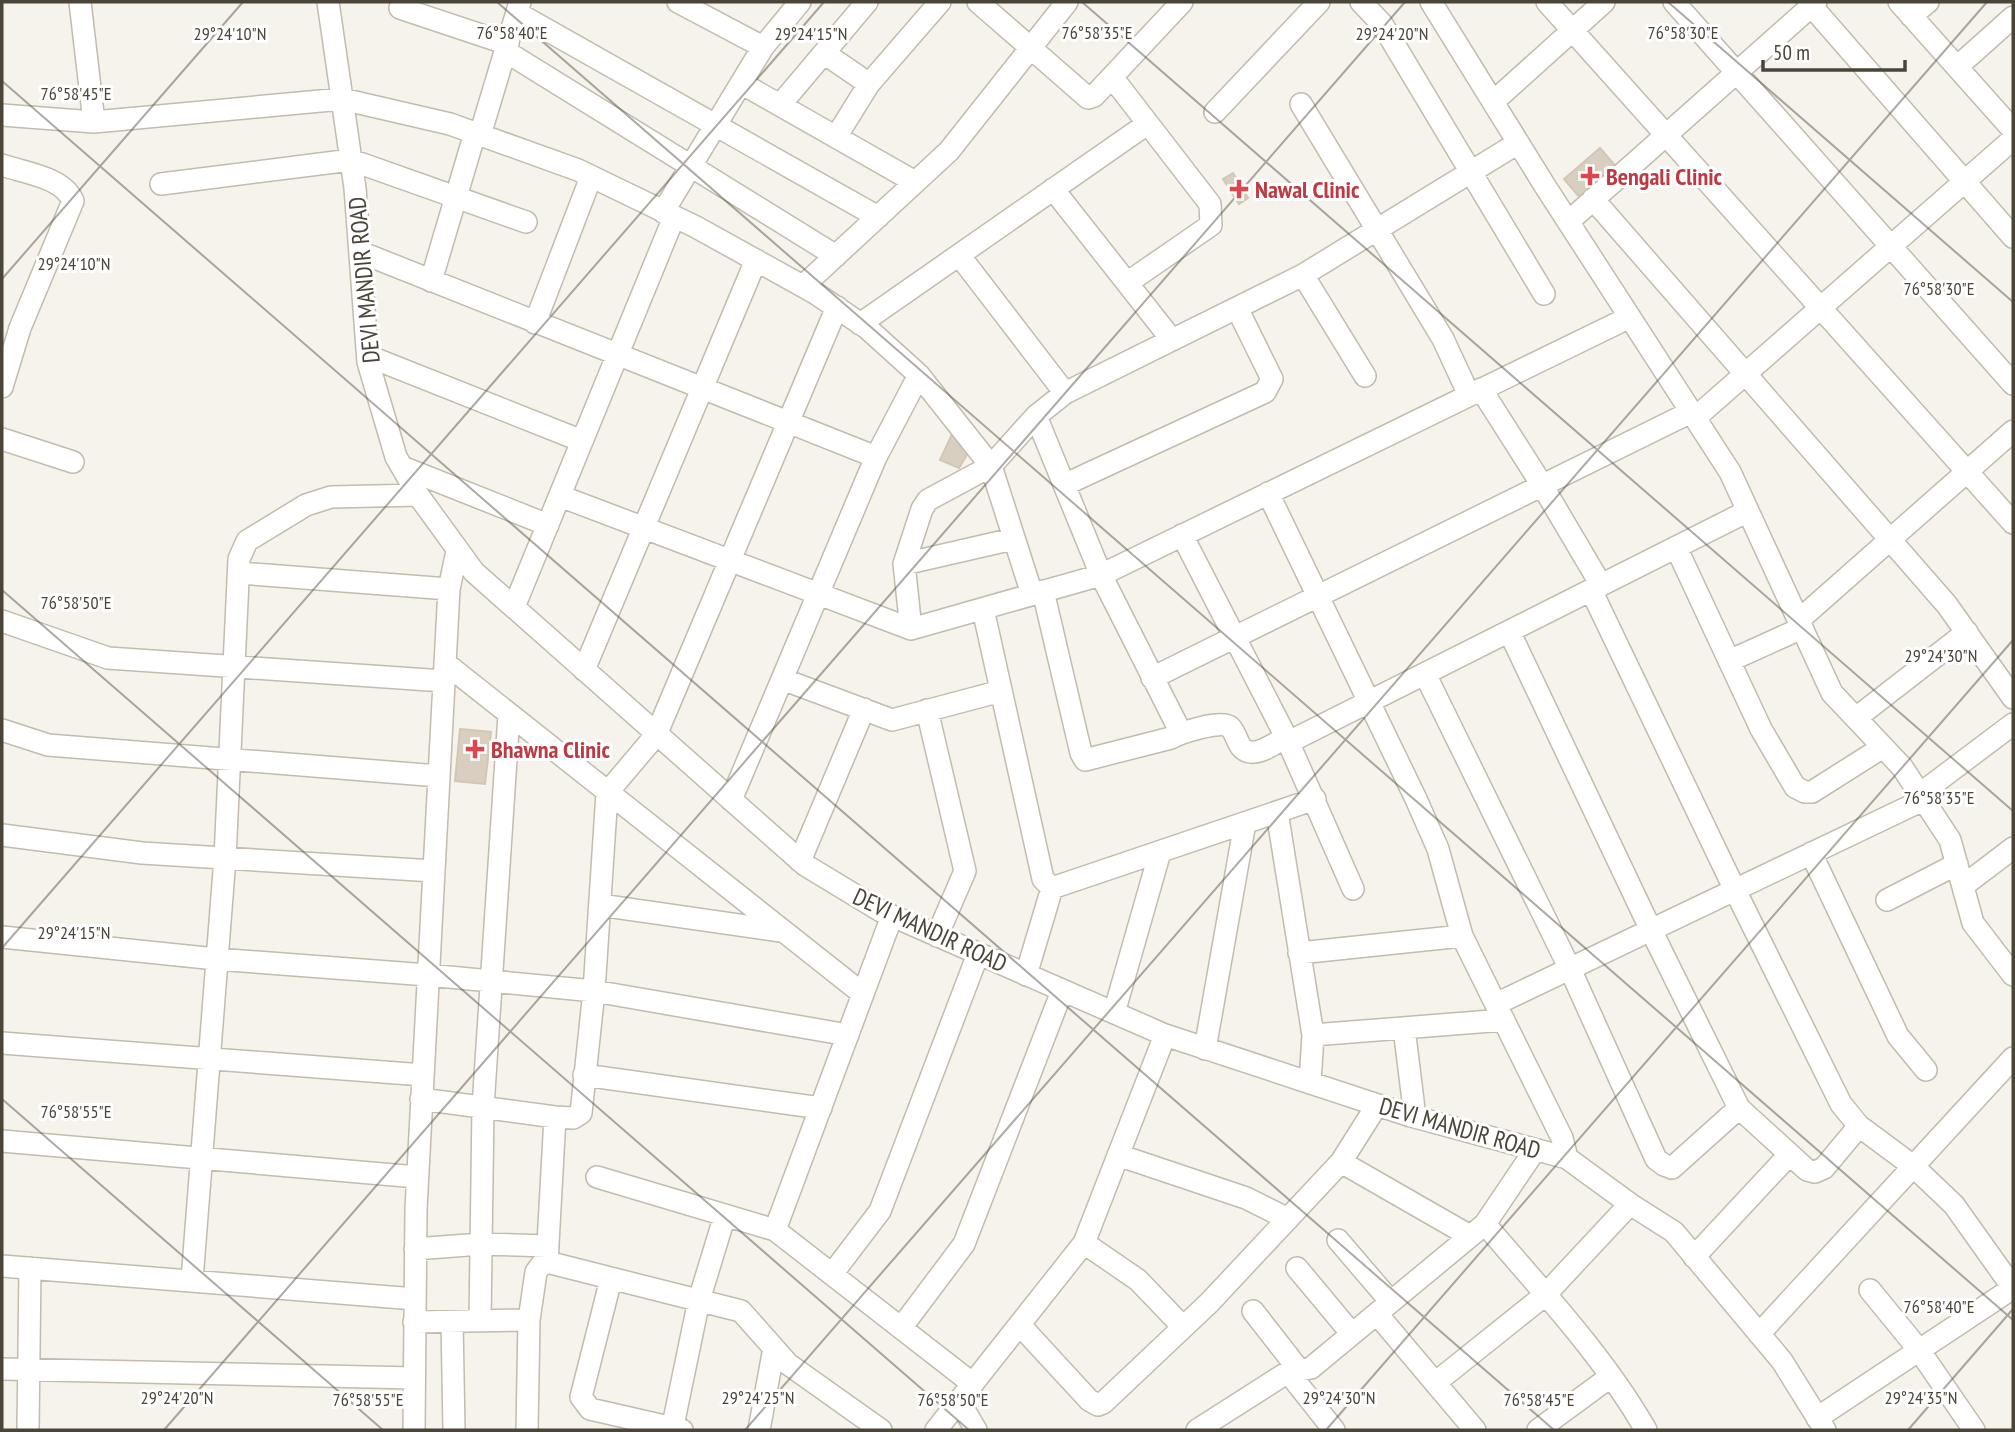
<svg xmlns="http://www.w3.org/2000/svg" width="2015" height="1432" font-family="'PT Sans Narrow',sans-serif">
  <rect width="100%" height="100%" fill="#f6f3ec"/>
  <path fill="#d8cfc1" stroke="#d3c7b4" stroke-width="2" d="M1600,148L1618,169L1582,200L1564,179Z
    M1233,173L1248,198L1239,204L1223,179Z
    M953,432L970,450L959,468L940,460Z
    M460,729L491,732L485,784L455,781Z"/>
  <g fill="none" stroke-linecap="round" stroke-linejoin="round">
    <g stroke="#c2bbae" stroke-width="24">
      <path id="street" d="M80,2L94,122
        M328,2L355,188L368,362L396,457L418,495L474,572L805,865L881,911L1165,1035L1411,1116L1567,1158L1630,1204L1674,1232L1782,1361L1825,1430
        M678,2L763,47
        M978,2L1088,98L1094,96L1182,2
        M1361,2L1382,24L1544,294
        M1431,2L1545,186L1730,472L1832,693L1902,767L1950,840L1973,923L2013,975
        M1547,2L2013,523
        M1674,2L2013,384
        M1808,2L2013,237
        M1899,2L2013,130
        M400,8L508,44
        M517,13L878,217
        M1911,16L1928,2
        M505,51L836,256
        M824,53L869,84
        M1957,67L2013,17
        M1112,77L1210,204L1211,225L1127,283
        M741,83L915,182
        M1493,102L1604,2
        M1301,104L1443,339L1469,395
        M780,105L867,2
        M1215,112L1319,2
        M2,115L94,122L342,99L450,124L578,170L696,227L815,293L867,328L919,375L991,466L1032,594
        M480,135L520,2
        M836,137L869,84L940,2
        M2,165C25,173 63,177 73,201L20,328L2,387
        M161,184L351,160L526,222
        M1053,189L1172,340
        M1593,199L1947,605L2013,698
        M663,212L763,47L800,2
        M1568,222L1816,2
        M360,252L876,457
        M959,255L1065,393
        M1303,275L1365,376
        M431,281L475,133
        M803,286L949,151L1067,2
        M535,323L591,177
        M860,324L1147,124
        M368,356L582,441
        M1481,389L1542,485L1601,585
        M1036,416L1101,575L1181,733
        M1695,418L2013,139
        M2,439L73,462
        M402,467L548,525
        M1064,485L1265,392L1272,379L1237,308
        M1268,493L1416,799L1438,849L1462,936L1562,1138L1567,1158
        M560,496L911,629L1101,575L1630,317
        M1182,535L1286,737L1353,889
        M1676,547L1761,729L1795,787L1805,792H1812L1883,747
        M904,564L1013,539
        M239,573L449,589
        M1591,590L1735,890L1841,1104L1859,1126L1913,1166L1954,1205L2013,1288
        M1043,591L1081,753L1085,760L1171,738C1180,733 1222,719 1230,727C1238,735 1237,750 1250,752C1261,754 1277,742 1286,737
        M514,607L674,217
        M983,609L1043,879L1052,888
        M1799,620L2013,431
        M2,621L108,658L444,681
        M911,629L904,564L922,509L928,500L991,466L1036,416L1065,393L1303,275L1518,143
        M1509,631L1651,930L1739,1108L1807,1170L1815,1172L1824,1168L1859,1126
        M1729,661L1802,628
        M445,663L863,994
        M584,670L756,260
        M1425,674L1570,969L1656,1159L1664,1165L1672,1168L1739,1108
        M1152,678L1691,412
        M782,679L892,720L1001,691
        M927,710L965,871L937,936
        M1856,718L1967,632
        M2,730L48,745L439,776
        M1289,742L1748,511
        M1920,794L2013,724
        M731,800L876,457L919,375
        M1277,812L1313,1035L1310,1083
        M2,835L142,853L434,871
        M1811,853L1898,1036L1926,1070
        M800,861L864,709
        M1963,886L2013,848
        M1887,900L1957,864
        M600,905L781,931
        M2,937L216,959L428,975L594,991L848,1035
        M1299,953L1462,936
        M1026,975L1052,888L1315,799
        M1496,1004L1923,800
        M1114,1013L1160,852
        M1404,1028L1415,1117
        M1313,1035L1504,1020
        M2,1043L423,1075
        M1205,1049L1245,823
        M584,1075L821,1108
        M421,1099L555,1117L573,1118L581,1113L594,991L607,793L656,735L837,307
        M2,1141L417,1177
        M1118,1155L1246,1198L1288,1219
        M1341,1162L1470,1236
        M597,1177L775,1230L973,1384
        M1485,1224C1541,1290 1603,1355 1646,1430
        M775,1230L892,916
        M1338,1240L1391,1302
        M1084,1243L1138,1280L1183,1327
        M415,1249L481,1244L548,1246
        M1694,1257L1789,1155
        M547,1262L741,1311L788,1364L881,1430
        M2,1266L415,1299
        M1297,1268L1352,1334
        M832,1274L880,1211L978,954
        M611,1279L581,1397L590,1409L682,1430
        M192,1280L225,858L239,559L247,541L306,505L331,497L418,495
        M1870,1290L1919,1350L1974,1430
        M1253,1311L1299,1370
        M1377,1314L1475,1430
        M480,1321L483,1107L509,714
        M414,1322L529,1320
        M452,1322L454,1430
        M1020,1325L1089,1400L1098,1405L1103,1403L1209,1303L1341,1162L1377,1105
        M901,1328L964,1244L1062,991
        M1759,1334L2013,1058
        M2,1369L414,1378
        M1288,1372L1334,1430
        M1435,1383L1545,1295L1630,1204
        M959,1401L976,1430
        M1817,1418L2013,1288
        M28,1430L30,1268
        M414,1430L416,1209L449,589L457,551
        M527,1430L529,1320L536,1272L542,1264L547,1262L555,1117
        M672,1430L699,1300L725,1215
        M759,1430L774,1348
        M936,1430L1084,1243L1165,1035
        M1197,1430L1288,1372L1311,1368L1485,1224L1535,1150
        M1538,1430L1610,1377"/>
    </g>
    <use href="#street" stroke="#fff" stroke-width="21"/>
  </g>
  <path fill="none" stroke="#4b4439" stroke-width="2" stroke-opacity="0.45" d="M497,2L2013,1320M1082,2L2013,811M1668,2L2013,302M2,81L1554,1430M2,279L243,2M2,590L969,1430M2,948L824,2M2,1099L383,1430M164,1430L1405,2M745,1430L1987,2M1326,1430L2013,640M1908,1430L2013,1309"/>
  <g fill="#e0444e" stroke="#fff" stroke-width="2.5">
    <path d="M1586.5 165.5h7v7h7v7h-7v7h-7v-7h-7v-7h7z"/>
    <path d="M1235.5 178.5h7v7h7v7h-7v7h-7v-7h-7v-7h7z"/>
    <path d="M471.5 738.5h7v7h7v7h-7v7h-7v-7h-7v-7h7z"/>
  </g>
  <g text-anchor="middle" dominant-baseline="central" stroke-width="6" stroke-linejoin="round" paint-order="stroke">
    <g font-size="24" font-weight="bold" fill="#be3a42" stroke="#fff" text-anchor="start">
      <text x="1606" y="176">Bengali Clinic</text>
      <text x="1255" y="189">Nawal Clinic</text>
      <text x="491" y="749">Bhawna Clinic</text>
    </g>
    <g font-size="24" fill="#4b4439" stroke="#fff">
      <text transform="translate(364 280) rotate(-95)">DEVI MANDIR ROAD</text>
      <text transform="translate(930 930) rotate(25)">DEVI MANDIR ROAD</text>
      <text transform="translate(1460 1128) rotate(16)">DEVI MANDIR ROAD</text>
    </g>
  </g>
  <g font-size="18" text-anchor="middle" fill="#4b4439" stroke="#fff" stroke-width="6" stroke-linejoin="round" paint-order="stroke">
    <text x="512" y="39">76°58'40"E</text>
    <text x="1097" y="39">76°58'35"E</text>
    <text x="1683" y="39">76°58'30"E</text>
    <text x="811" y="40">29°24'15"N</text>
    <text x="230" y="40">29°24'10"N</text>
    <text x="1392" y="40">29°24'20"N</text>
    <text x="76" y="100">76°58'45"E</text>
    <text x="74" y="270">29°24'10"N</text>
    <text x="1939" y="295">76°58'30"E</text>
    <text x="76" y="609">76°58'50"E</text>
    <text x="1941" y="662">29°24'30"N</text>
    <text x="1939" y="804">76°58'35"E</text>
    <text x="74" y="939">29°24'15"N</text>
    <text x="76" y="1118">76°58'55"E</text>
    <text x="1939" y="1313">76°58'40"E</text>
    <text x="177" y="1404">29°24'20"N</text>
    <text x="758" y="1404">29°24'25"N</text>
    <text x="1339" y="1404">29°24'30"N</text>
    <text x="1921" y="1404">29°24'35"N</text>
    <text x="368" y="1406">76°58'55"E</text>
    <text x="953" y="1406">76°58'50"E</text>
    <text x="1539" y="1406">76°58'45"E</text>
  </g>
  <rect width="2015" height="1432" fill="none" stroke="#4b4439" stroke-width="7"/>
  <path d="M1763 60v10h142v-10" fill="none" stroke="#4b4439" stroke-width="3.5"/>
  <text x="1773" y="60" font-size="21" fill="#4b4439" stroke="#ffffff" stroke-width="5" paint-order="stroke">50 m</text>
</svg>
